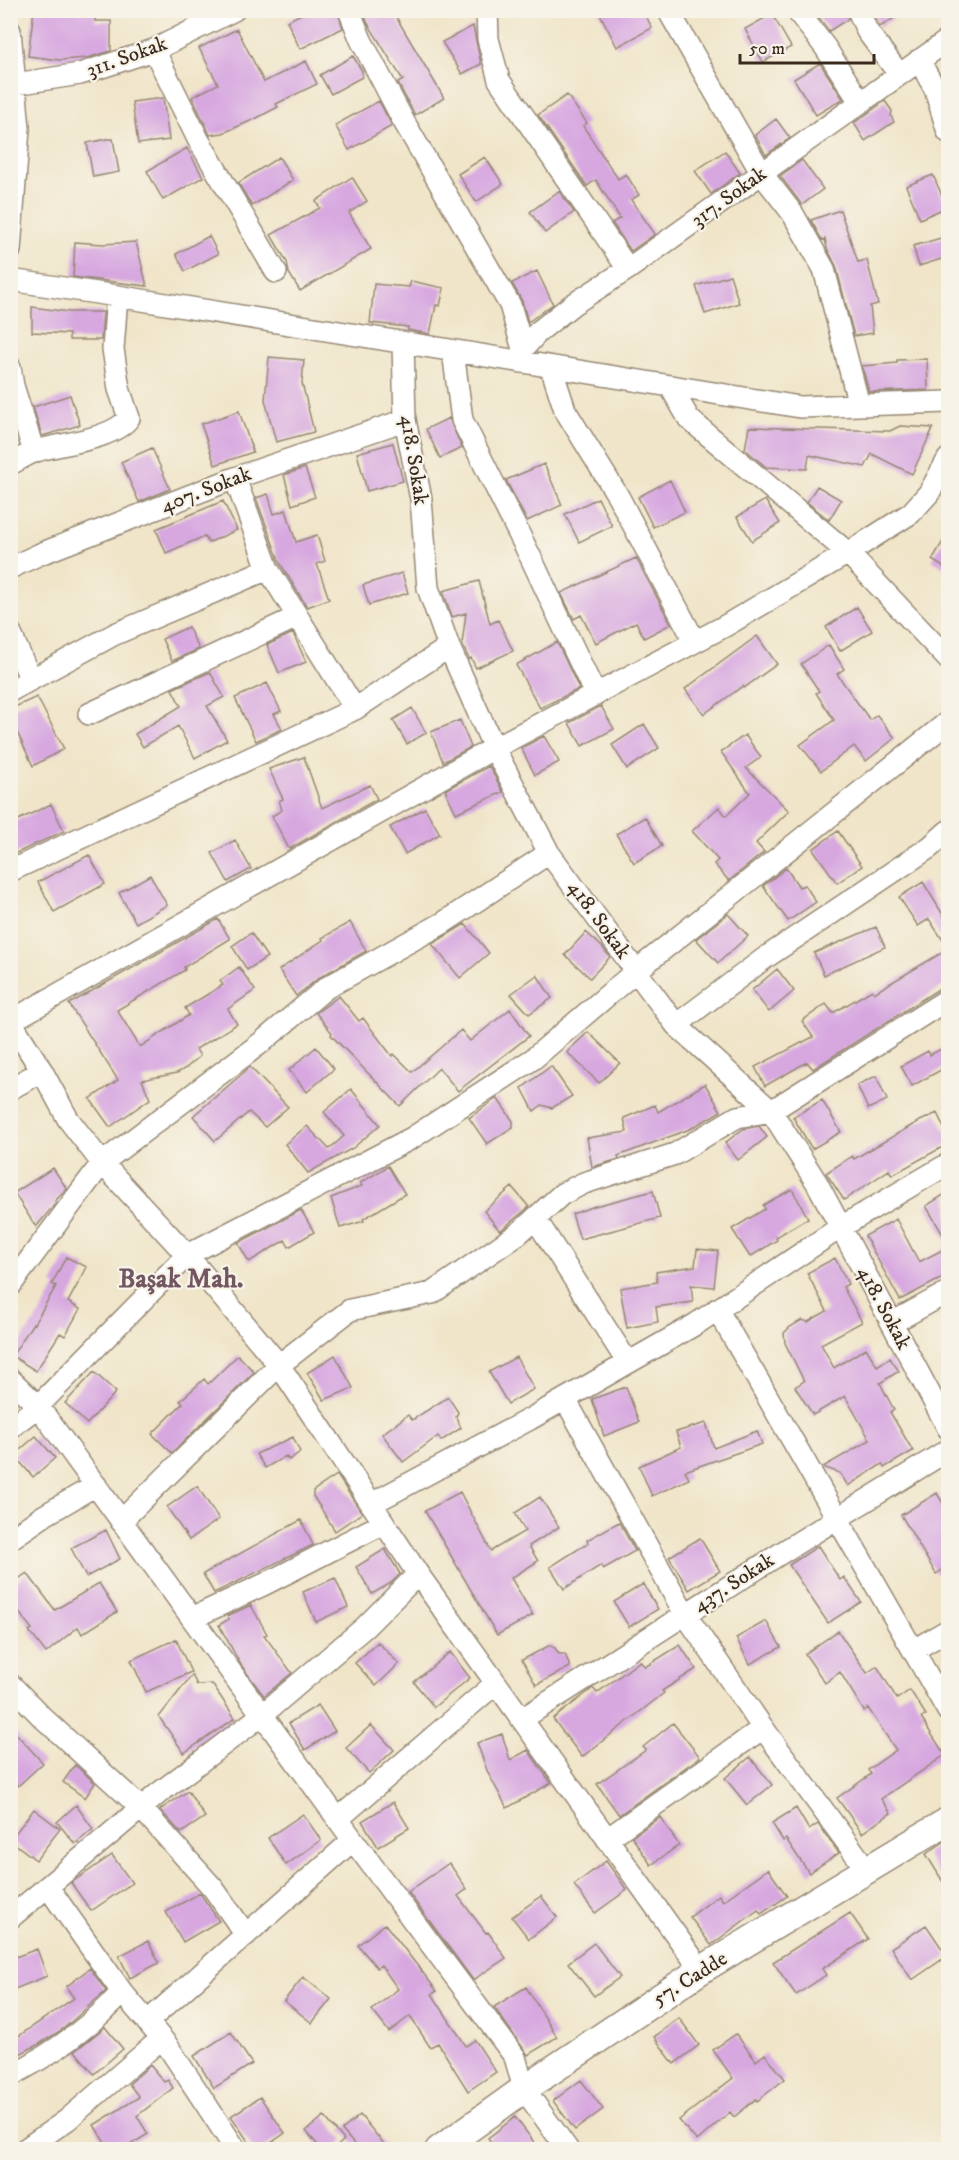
<svg xmlns="http://www.w3.org/2000/svg" width="959" height="2160" font-family="'IM FELL DW Pica',serif">
  <rect width="100%" height="100%" fill="#f7f3e8"/>
  <filter id="ink" filterUnits="userSpaceOnUse"><feTurbulence type="fractalNoise" baseFrequency=".0167" numOctaves="2"/><feDisplacementMap in="SourceGraphic" scale="12" xChannelSelector="R" yChannelSelector="G"/><feConvolveMatrix kernelMatrix="1 2 1 2 8 2 1 2 1" color-interpolation-filters="sRGB"/></filter>
  <filter id="wash" filterUnits="userSpaceOnUse"><feTurbulence type="fractalNoise" baseFrequency=".008" numOctaves="4" result="noise"/><feDisplacementMap in="SourceGraphic" scale="24" xChannelSelector="R" yChannelSelector="G"/><feGaussianBlur stdDeviation="1.35" result="paint"/><feColorMatrix in="noise" values="0 0 0 0 0 0 0 0 0 0 0 0 0 0 0 0 0 1.4 0 .05"/><feComposite in="paint" operator="in"/></filter>
  <g filter="url(#wash)">
    <rect width="100%" height="100%" fill="#f0e5c9"/>
    <g id="blocks">
      <path fill="#d7a7e0" d="M34,10H97L95,21H111V51L87,58L60,60L28,56Z
        M309,10H337L343,28L300,49L287,21Z
        M363,10H392L444,98L415,115L398,83L403,80L367,22Z
        M598,10H643L652,28L617,47Z
        M813,10H846L848,19L829,31Z
        M872,10H907L880,27Z
        M772,14L791,47L763,62L745,29Z
        M473,26L481,64L462,74L442,42Z
        M237,29L264,82L306,61L317,84L276,104L278,107L255,119L223,133L210,135L192,97L218,84L199,48Z
        M353,56L362,71V77L331,94L320,75Z
        M820,63L843,99L816,115L794,79Z
        M567,95L587,123L583,126L618,179L626,174L639,195L631,200L655,234L631,251L612,223L620,218L596,180L587,186L538,115Z
        M163,98L169,140L138,144L132,102Z
        M379,101L392,126L349,150L335,125Z
        M885,101L892,111L891,116L894,122L865,141L854,123Z
        M776,119L790,138L766,155L755,135Z
        M107,139H113L119,172L93,177L87,143Z
        M187,148L203,177L163,200L147,171Z
        M725,151L740,173L711,194L695,171Z
        M279,157L293,180L252,206L238,183Z
        M485,157L503,184L476,202L458,174Z
        M802,160L823,189L802,205L780,176Z
        M933,175L947,207L920,219L906,186Z
        M352,177L367,201L349,213L371,249L300,291L289,273L287,262L271,235L320,208L316,201Z
        M559,191L574,212L545,233L530,212Z
        M840,210L858,262L867,260L878,304L870,306L873,333L854,336L836,266L827,248L825,239L822,240L811,220Z
        M209,236L218,254L185,271L176,254Z
        M948,236V257L919,266L913,246Z
        M75,242L103,244L136,242L147,286L73,277Z
        M537,271L553,304L528,322L522,301L512,283Z
        M730,275L739,303L705,314L696,286Z
        M411,281L444,288L440,306L436,305L430,334L408,330V327L370,323L374,284L409,287Z
        M32,307L69,312H103L101,340H69V334L32,332Z
        M269,357L304,360L302,383L314,432L276,442L265,400Z
        M927,359L928,390L869,392L862,366L897,363V360Z
        M70,395L80,425L42,436L33,407Z
        M239,411L253,452L215,465L201,424Z
        M449,418L462,448L440,458L426,429Z
        M900,426L933,428L912,474L872,454L865,467L809,455L807,469L766,467L745,449L749,427L890,431Z
        M393,443L403,481L367,491L357,453Z
        M152,448L170,489L139,502L121,462Z
        M544,464L562,505L527,521L506,480Z
        M305,468L315,497L292,505L284,475Z
        M670,480L685,512L653,527L638,497Z
        M817,486L841,500L829,520L807,502Z
        M268,494L274,514L286,510L296,542L317,535L325,561L317,564L329,599L307,607L280,563L256,498Z
        M598,498L612,526L579,542L565,514Z
        M765,500L780,523L752,541L737,517Z
        M223,501L237,530L208,543L205,536L166,553L156,529Z
        M948,533V570L932,560Z
        M636,558L671,624L644,638L636,622L596,643L581,615L574,619L561,593Z
        M402,573L408,593L369,605L363,585Z
        M479,581L490,624L498,620L513,651L476,668L471,658L469,659L462,644L466,613L452,617L443,591Z
        M857,607L872,631L840,651L826,627Z
        M188,627L199,649L172,661L162,639Z
        M293,633L306,662L279,673L267,645Z
        M757,636L777,664L744,688L743,686L704,714L685,689Z
        M557,642L579,689L540,708L516,665Z
        M829,645L844,669L837,674L854,698L870,720L877,715L895,738L866,761L854,746L821,771L800,745L834,720L816,693L819,691L801,664Z
        M210,672L224,697L207,706L227,740L195,758L178,726L143,747L135,734L181,706L172,689Z
        M267,683L281,711L274,714L282,729L256,741L235,698Z
        M37,697L64,749L33,766L10,717V709Z
        M601,706L614,729L582,746L569,723Z
        M412,708L426,733L407,744L393,720Z
        M460,720L471,747L443,762L431,732Z
        M644,724L659,748L627,769L612,745Z
        M745,735L761,757L746,768L789,811L756,843L764,852L729,881L714,864L718,860L692,831L719,807L726,816L750,793L721,752Z
        M544,736L559,762L535,775L521,748Z
        M304,757L322,808L370,785L377,799L289,849L272,816L282,810L279,801L283,799L269,769Z
        M489,766L503,792L456,813L445,790Z
        M51,804L64,831L10,856V824Z
        M425,808L440,834L405,854L390,827Z
        M645,817L662,846L634,863L616,834Z
        M838,831L862,866L837,883L813,849Z
        M235,840L251,869L228,882L212,853Z
        M89,855L105,884L54,912L38,882Z
        M786,868L799,887L805,885L816,902L788,921L763,886Z
        M150,875L167,905L136,923L119,893Z
        M923,882L948,923V948L929,919L918,926L899,897Z
        M728,914L748,936L718,963L696,939Z
        M218,919L230,939L184,967L185,970L117,1010L140,1047L189,1015L185,1008L223,985L220,981L239,967L255,990L228,1009L237,1024L196,1049L200,1056L186,1068L177,1073L142,1080L150,1099L110,1127L90,1099L118,1080L69,1004Z
        M350,922L366,951L320,977L296,996L279,970L323,940L322,938Z
        M465,924L489,953L460,978L432,944Z
        M876,927L885,947L824,975L814,953Z
        M586,932L602,947L610,957L590,978L565,955Z
        M251,933L267,957L247,970L232,946Z
        M948,949V983L813,1069L807,1062L765,1086L755,1067L813,1037L802,1021L826,1004L833,1013L872,990L874,993Z
        M777,969L794,991L769,1012L752,990Z
        M537,975L552,998L529,1014L511,994Z
        M339,996L359,1021L363,1018L392,1056L394,1054L412,1072L461,1030L470,1041L510,1009L529,1036L458,1091L439,1068L400,1106L331,1035L332,1033L316,1013Z
        M588,1032L620,1063L599,1083L567,1052Z
        M948,1045V1066L912,1086L901,1066L928,1051L930,1055Z
        M316,1047L334,1069L307,1092L289,1070Z
        M551,1066L572,1096L552,1108L542,1105L534,1111L522,1088Z
        M250,1067L288,1107L265,1127L249,1112L215,1141L193,1116Z
        M876,1076L887,1100L868,1109L857,1085Z
        M705,1084L721,1111L690,1129L618,1156L619,1159L592,1167L587,1138L627,1132L624,1118L655,1105L658,1112Z
        M351,1089L380,1125L353,1148L308,1173L285,1144L307,1126L329,1149L344,1136L324,1112Z
        M497,1098L513,1121V1127L487,1144L469,1118Z
        M822,1100L841,1132L812,1149L793,1117Z
        M937,1113L948,1137V1144L892,1175L889,1170L844,1200L826,1173L852,1156L854,1159L916,1123Z
        M759,1126L767,1137L738,1160L725,1143L743,1129Z
        M388,1166L405,1194L363,1219L364,1221L340,1228L331,1198L362,1186L360,1183Z
        M53,1168L67,1189L55,1201L56,1203L36,1227L14,1193Z
        M512,1187L529,1207L500,1231L484,1211Z
        M792,1189L808,1218L776,1237L777,1240L750,1257L732,1229L765,1209L763,1205Z
        M653,1191L660,1218L580,1239L572,1214L595,1206Z
        M948,1192V1243L926,1206Z
        M301,1210L314,1232L289,1247L285,1240L249,1262L238,1243Z
        M896,1219L919,1262L948,1247V1275L900,1300L865,1236Z
        M697,1249L718,1251L714,1287L691,1285L693,1302L656,1307L658,1322L627,1328L620,1288L657,1282L656,1272L695,1266Z
        M66,1257L87,1267L68,1302L80,1309L65,1336L60,1333L36,1371L12,1356L33,1323L34,1324L56,1286L52,1284Z
        M835,1258L848,1284L843,1287L862,1322L821,1344L834,1368L866,1348L877,1366L890,1358L899,1371L880,1383L894,1410L890,1412L913,1451L884,1468L882,1464L848,1486L840,1473L823,1467L870,1440L845,1396L813,1415L795,1387L804,1381L785,1343L784,1333L790,1327L802,1320L808,1322L827,1311L807,1273Z
        M238,1355L254,1372L172,1453L152,1434L183,1403L180,1401L204,1379L208,1384Z
        M335,1355L353,1388L324,1400L307,1373Z
        M516,1357L534,1389L508,1404L489,1372Z
        M94,1372L116,1392L87,1424L65,1403Z
        M626,1387L639,1422L604,1436L592,1399Z
        M448,1397L458,1412L456,1417L461,1428L441,1441L438,1436L403,1462L382,1434L408,1415L412,1420Z
        M706,1423L714,1448L757,1431L762,1444L685,1471L689,1479L652,1496L639,1466L681,1447L676,1432Z
        M36,1436L55,1458L33,1477L14,1455Z
        M293,1437L300,1452L289,1460L286,1456L265,1468L256,1454Z
        M337,1475L362,1513L335,1531L313,1496V1491Z
        M197,1486L219,1519L189,1540L167,1507Z
        M460,1492L491,1551L525,1531L515,1513L540,1497L559,1527L529,1546L538,1561L511,1578L533,1615L497,1635L425,1511Z
        M937,1493L948,1512V1566L936,1574L901,1515Z
        M301,1520L313,1545L214,1593L203,1574Z
        M619,1522L635,1551L603,1569L601,1565L564,1589L550,1567L588,1543L587,1540Z
        M106,1530L120,1559L86,1577L71,1548Z
        M700,1538L720,1571L689,1590L669,1557Z
        M818,1546L840,1580L844,1577L861,1602L828,1623L789,1565Z
        M385,1549L400,1574L391,1583L372,1594L356,1567Z
        M27,1573L55,1610L99,1583L117,1612L82,1634L78,1627L46,1653L29,1631L32,1629L10,1601V1585Z
        M335,1578L348,1607L316,1622L303,1592Z
        M643,1584L658,1609L629,1627L614,1602Z
        M251,1605L267,1634L264,1635L292,1673L264,1696L241,1665L219,1625L229,1619L227,1616Z
        M766,1621L781,1647L750,1664L736,1638Z
        M838,1631L867,1673L877,1666L897,1699L910,1690L926,1715L921,1718L945,1755L881,1799L891,1813L862,1833L837,1798L871,1774L868,1770L896,1750L868,1708L864,1711L840,1672L825,1683L805,1654Z
        M176,1639L191,1672L146,1692L131,1660Z
        M378,1642L399,1664L376,1686L355,1663Z
        M550,1645L555,1648L559,1654H565L570,1667L536,1685L522,1660Z
        M680,1645L696,1669L662,1691L664,1693L582,1757L553,1719L593,1688L597,1693L640,1661L645,1667Z
        M450,1652L470,1678L434,1707L414,1682Z
        M192,1675L197,1685L212,1684L235,1718L184,1753L159,1717Z
        M318,1705L335,1731L305,1750L289,1723Z
        M673,1723L700,1757L619,1815L597,1784L646,1750L643,1747Z
        M371,1725L394,1750L369,1773L346,1748Z
        M10,1727L43,1763L18,1786L10,1777Z
        M502,1734L510,1760L528,1750L551,1783L507,1808L488,1773L477,1743Z
        M750,1757L772,1785L747,1805L725,1778Z
        M75,1765L95,1783L85,1798L63,1782Z
        M188,1791L205,1817L181,1833L160,1810Z
        M393,1802L409,1828L378,1847L362,1821Z
        M76,1805L93,1829L75,1844L57,1822Z
        M796,1808L809,1830L818,1824L839,1853L809,1873L786,1839L783,1841L772,1823Z
        M34,1809L60,1829L36,1860L10,1840Z
        M303,1814L321,1840L286,1865L268,1838Z
        M660,1817L679,1845L651,1865L632,1837Z
        M948,1839V1890L926,1854Z
        M112,1855L132,1883L91,1911L71,1883Z
        M606,1861L627,1890L595,1913L574,1885Z
        M449,1863L467,1889L458,1896L486,1933L488,1932L506,1958L473,1980L408,1892Z
        M768,1869L787,1896L761,1914L758,1910L711,1945L690,1917L719,1895L723,1901Z
        M200,1893L219,1921L183,1942L166,1912Z
        M541,1896L557,1917L529,1939L512,1917Z
        M850,1913L868,1939L822,1969L826,1975L796,1995L773,1962Z
        M385,1924L437,1991L432,1994L466,2046L475,2040L496,2072L468,2091L438,2043L430,2047L410,2016L389,2032L372,2010L398,1989L381,1965L377,1968L358,1945Z
        M926,1925L947,1956L912,1980L891,1948Z
        M148,1941L159,1963L130,1978L119,1956Z
        M594,1943L620,1977L594,1996L568,1963Z
        M37,1949L47,1976L10,1991V1959Z
        M90,1968L106,1991L63,2029L41,2043L10,2059V2042L74,1998L66,1987Z
        M303,1977L331,1999L312,2023L284,2001Z
        M526,1987L557,2037L528,2055L494,2007Z
        M679,2018L699,2045L674,2064L654,2037Z
        M105,2027L123,2049L94,2074L75,2051Z
        M231,2032L252,2064L214,2088L194,2056Z
        M736,2034L756,2061L765,2054L785,2079L757,2101L756,2099L734,2117L730,2112L697,2141L679,2120L733,2078L713,2050Z
        M150,2065L164,2082L168,2080L173,2088L137,2116L148,2134L122,2150H109L94,2125L139,2097L129,2084Z
        M581,2080L603,2109L575,2130L553,2101Z
        M260,2097L285,2133L261,2150H254L231,2116Z
        M360,2115L389,2150H359L342,2130Z
        M324,2116L344,2140L333,2150H322L306,2131Z
        M515,2117L540,2150H496L488,2138Z"/>
    </g>
  </g>
  <g filter="url(#ink)">
    <use href="#blocks" fill-opacity="0" stroke="#968874" stroke-width="1.5"/>
    <g fill="none" stroke-linecap="round" stroke-linejoin="round">
      <g stroke="#968874" stroke-width="24">
        <path id="minor" d="M349,10L361,40L403,120L510,305L523,349
          M487,10L488,39L499,80L628,269
          M668,10L762,174L793,214L824,269L859,405
          M858,10L867,31L899,74
          M798,12L825,47L860,102
          M10,31L19,128L10,250
          M154,50L198,139L276,272
          M919,60L935,89L948,132
          M15,84L80,74L154,50L234,10
          M10,280L117,296L800,407L948,402
          M403,343L405,420L421,499L428,588L449,647L494,748L549,853L636,971L676,1025L771,1111L817,1183L948,1428
          M453,351L462,420L531,558L595,694
          M521,362L523,349L538,332L572,305L628,269L948,40
          M10,367L13,386L34,452
          M551,367L565,410L618,496L695,642
          M670,386L689,419L848,553L948,659
          M10,464C19,460 27,454 36,451C62,443 112,440 129,418L119,389L113,349L117,296
          M235,478L268,569L355,709
          M10,568L40,554L235,478L405,420
          M10,632L31,680
          M10,691L115,634L268,569
          M89,714L297,617
          M10,871L355,709L449,647
          M10,1020L42,1071L68,1119L102,1163L187,1255L279,1365L418,1574L701,1970
          M11,1021L494,748L725,626L848,553L911,513L929,493L948,459
          M676,1025L765,958L930,847L948,831
          M10,1089L42,1071
          M535,1218L628,1363
          M10,1286L102,1163L262,1042L326,988L443,923L549,853
          M717,1309L948,1711
          M892,1323L948,1292
          M10,1379L38,1406L353,1840L515,2057L524,2089L568,2150
          M565,1399L685,1614L763,1728L867,1870
          M10,1428L38,1406L187,1255L412,1138L533,1059L636,971L948,722
          M371,1504L530,1419L696,1324L841,1227L948,1164
          M121,1521L279,1365L350,1310L432,1293L519,1233L562,1194L584,1183L675,1154L737,1117L771,1111L948,999
          M10,1539L45,1515L96,1485
          M192,1618L265,1584L384,1523
          M914,1650L948,1630
          M10,1684L42,1717L141,1808L213,1888L246,1935
          M522,1719L786,1550L948,1450
          M338,1819L496,1683
          M607,1839L763,1728
          M48,1887L122,1992L167,2045L236,2150
          M10,1918L159,1793L262,1715L365,1627L418,1574
          M147,2022L353,1840
          M10,2076C52,2054 91,2027 122,1992
          M24,2150L67,2120L161,2039"/>
      </g>
      <g stroke="#968874" stroke-width="30">
        <path id="tertiary" d="M439,2150L524,2089L701,1970L948,1821"/>
      </g>
      <use href="#minor" stroke="#fff" stroke-width="21"/>
      <use href="#tertiary" stroke="#fff" stroke-width="27"/>
    </g>
  </g>
  <g text-anchor="middle" dominant-baseline="central" stroke-width="4.5" stroke-linejoin="round" paint-order="stroke">
    <g font-size="21" fill="#3b2a1e" stroke="#f7f3e8">
      <text transform="translate(127 57) rotate(-20)">311. Sokak</text>
      <text transform="translate(729 197) rotate(-36)">317. Sokak</text>
      <text transform="translate(414 460) rotate(81)">418. Sokak</text>
      <text transform="translate(206 490) rotate(-21)">407. Sokak</text>
      <text transform="translate(599 920) rotate(54)">418. Sokak</text>
      <text transform="translate(884 1308) rotate(62)">418. Sokak</text>
      <text transform="translate(734 1583) rotate(-33)">437. Sokak</text>
      <text transform="translate(690 1979) rotate(-32)">57. Cadde</text>
    </g>
    <g font-size="27" font-weight="bold" fill="#725662" stroke="#f7f3e8">
      <text x="181" y="1279">Başak Mah.</text>
    </g>
  </g>
  <rect width="959" height="2160" fill="none" stroke="#f7f3e8" stroke-width="36"/>
  <path d="M740 54v9h134v-9" fill="none" stroke="#3b2a1e" stroke-width="3"/>
  <text x="749" y="54" font-size="18" fill="#3b2a1e" stroke="#f7f3e8" stroke-width="4.5" paint-order="stroke">50 m</text>
</svg>
